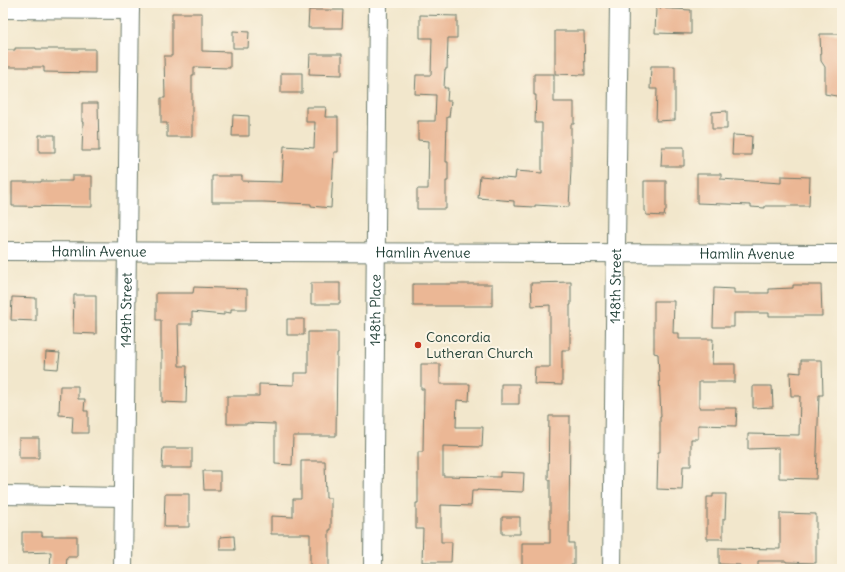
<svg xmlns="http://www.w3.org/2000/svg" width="845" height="572" font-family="Delius,sans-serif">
  <rect width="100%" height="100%" fill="#fcf5e5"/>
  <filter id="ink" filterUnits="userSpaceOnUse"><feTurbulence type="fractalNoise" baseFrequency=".025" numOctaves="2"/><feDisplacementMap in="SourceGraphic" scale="8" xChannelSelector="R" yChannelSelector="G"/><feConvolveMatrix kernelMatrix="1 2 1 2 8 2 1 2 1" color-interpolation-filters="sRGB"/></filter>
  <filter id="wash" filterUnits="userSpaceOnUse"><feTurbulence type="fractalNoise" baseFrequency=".012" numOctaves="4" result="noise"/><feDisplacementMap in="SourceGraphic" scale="16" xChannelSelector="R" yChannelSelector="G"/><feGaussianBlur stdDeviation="0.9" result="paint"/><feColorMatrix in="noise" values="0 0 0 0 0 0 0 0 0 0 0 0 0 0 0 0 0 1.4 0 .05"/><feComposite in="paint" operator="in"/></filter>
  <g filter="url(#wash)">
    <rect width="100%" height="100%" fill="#f2e7cc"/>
    <g id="blocks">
      <path fill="#ebb795" d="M656,8L691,10V34L655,33Z
        M309,10H343L342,28H308Z
        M172,13H202V51L230,52V68L194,67V75H192V137H167V123H161V98H165L164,56H172Z
        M420,15L457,16V38H448L447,69H445L444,88H448L447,101H451L449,117H447L446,162H448V181H446V209H417V189H428L429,141L418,140V121H435L436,95L415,94L416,75H431L432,38H420Z
        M233,31L249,32L248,48H233Z
        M555,31H584L585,75L555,74Z
        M820,34H842V97L825,94V67L821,61Z
        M15,48H36V49H95V73L44,72V67H3V50H15Z
        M310,54H342V75L309,74Z
        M651,66H675V120L656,121L657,89H650Z
        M281,73H302V93H281Z
        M534,74H554V102H574V124H571V169L569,207L535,205V207L514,206V201L478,198L480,176L515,179L516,171L542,173V123H535L536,95H534Z
        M82,103H98L99,151H82L83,122H82Z
        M306,107H326L325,117H338V152H334L331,208L311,206V204L264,202H212V176H242V181L282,182L284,146L314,148L315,122H306Z
        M727,111V129H712V112Z
        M233,115L249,116V136H232Z
        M39,135H55V152H39Z
        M733,135L752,136L751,155H732Z
        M662,147H684V166H661Z
        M697,174H721V179L781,183V176L810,177L809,206H765V208L751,207V205L697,203Z
        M72,176H92V207L12,206V182H41V181H72Z
        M644,181H666V211H665L664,216L646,215V212L644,211Z
        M571,282V305H570V350H562V385L534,384L535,367H550V305L532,306L531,283Z
        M311,283H340V304H311Z
        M413,284H492V306H413Z
        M793,285H821L822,316H769V313H734V327H713L714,288L734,289V293H769V289L793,288Z
        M194,287L247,289V309H231V313L224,312V315L192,312V324H178L179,366H187L186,403L162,402V351H161V320H156V293H193Z
        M74,295H96V334L73,333Z
        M12,297L36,298V321L11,320Z
        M654,301H674L673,333H679V339H713L712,364H735V382H699V408H737L736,426L698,425V439H691V466H683L682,490L657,489L658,452H660V417H661L658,354L654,353Z
        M287,319H304V335H287Z
        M308,332H338V353H337L336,436H293L292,465L275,464V424L247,423V424H227V396H259V384L294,385V373H308Z
        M46,352L60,353L58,369L45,368Z
        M801,360H822L823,395H819L816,479L779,478V448L748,449V434L799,435L800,396H791L790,372L801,373Z
        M421,364H440V384H470L469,401L457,400L456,427H483L482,447L443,446V476L500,477V472L524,473L523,492L477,490V491H472L471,506L441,505V542H452L451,562H422L423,529H416V503H418V452H423L424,389H421Z
        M501,384H519V404H501Z
        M60,386H78V399H85L84,411H88V433H72L73,416L59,415Z
        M753,386H772L773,407L753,408Z
        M549,416H570L569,543H574V565H571V569H522V543H550V480H548Z
        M19,438H39V458H19Z
        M163,448H192V468H162Z
        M301,461H325L326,498H331V530H329V569H310V534H271V516L293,517V499H301Z
        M203,471H220V490H204Z
        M165,494H189V527H164Z
        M713,494H726L725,519H723V539H707V497H713Z
        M780,513L816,514V563L786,562V561H758V568H740V565L719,564V548L780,549Z
        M502,517H520V534H502Z
        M22,532H42V536H77V557H67L66,569H50L51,552L22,553Z
        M234,536L235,550H220V537Z"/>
    </g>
  </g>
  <g filter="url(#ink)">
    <use href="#blocks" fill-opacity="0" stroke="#697869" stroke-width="1"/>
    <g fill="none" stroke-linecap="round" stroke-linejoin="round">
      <g stroke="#697869" stroke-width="20">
        <g id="street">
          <path d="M3,9L130,10"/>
          <path id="s1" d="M3,251L842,254"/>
          <path d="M3,495L124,497"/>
          <path id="s2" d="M123,569L130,3"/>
          <path id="s3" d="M373,569L378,3"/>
          <path id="s4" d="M612,569L619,3"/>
        </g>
      </g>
      <use href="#street" stroke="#fff" stroke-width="18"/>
    </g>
  </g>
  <circle fill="#c8321e" stroke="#fcf5e5" stroke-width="1.5" cx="418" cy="345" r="4"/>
  <g text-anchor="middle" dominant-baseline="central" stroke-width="4" stroke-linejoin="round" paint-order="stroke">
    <g font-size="14" fill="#1f3d34" stroke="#fcf5e5">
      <text stroke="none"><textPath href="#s1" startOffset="96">Hamlin Avenue</textPath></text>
      <text stroke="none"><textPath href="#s1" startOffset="420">Hamlin Avenue</textPath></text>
      <text stroke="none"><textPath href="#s1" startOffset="744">Hamlin Avenue</textPath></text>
      <text stroke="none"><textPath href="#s4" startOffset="283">148th Street</textPath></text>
      <text stroke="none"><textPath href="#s2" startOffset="259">149th Street</textPath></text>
      <text stroke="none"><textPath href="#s3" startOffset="259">148th Place</textPath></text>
    </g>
    <g font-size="14" fill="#1f3d34" stroke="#fcf5e5" text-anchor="start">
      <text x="426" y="337">Concordia<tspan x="426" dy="16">Lutheran Church</tspan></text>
    </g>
  </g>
  <rect width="845" height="572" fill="none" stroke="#fcf5e5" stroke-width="16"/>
</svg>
